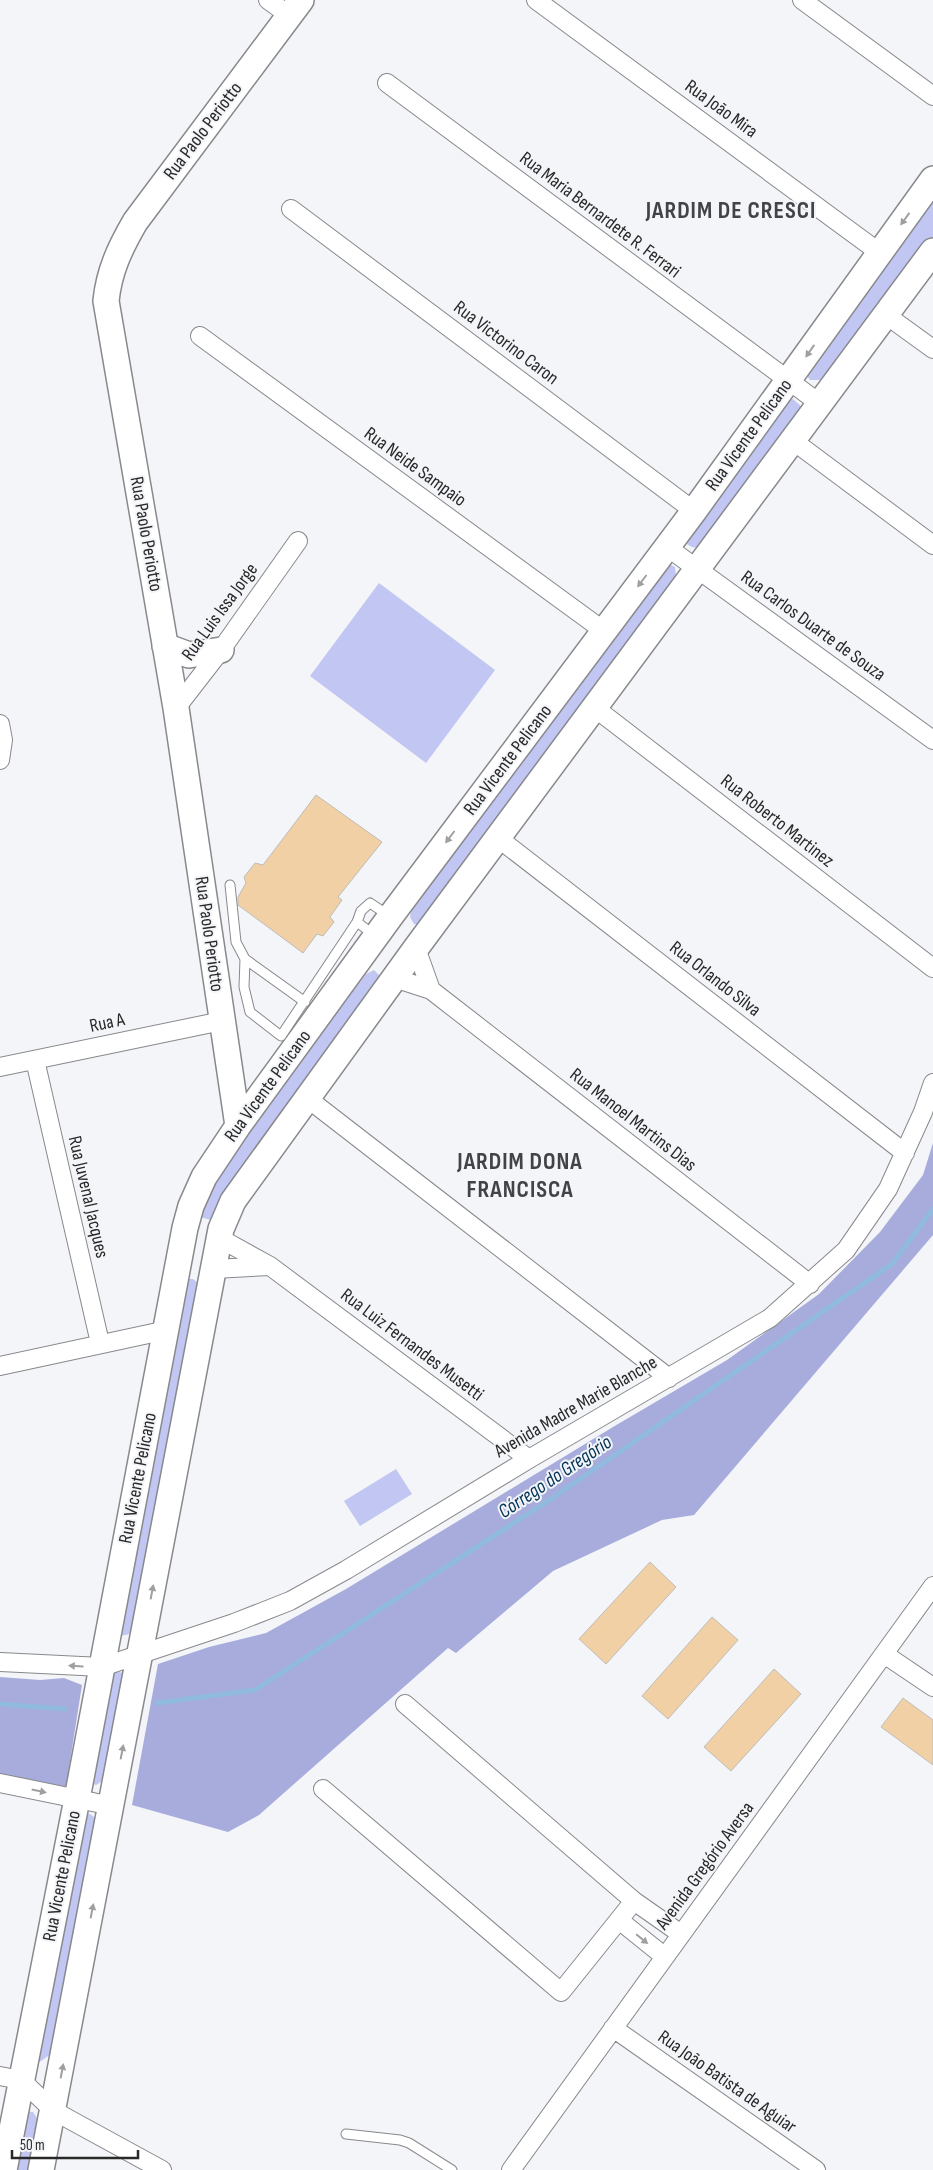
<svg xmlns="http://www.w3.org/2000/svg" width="933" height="2170" font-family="'Sofia Sans Condensed',sans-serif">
  <rect width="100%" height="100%" fill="#f4f5f8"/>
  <path fill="#c1c6f3" d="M933,192V237L824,380H810L805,373Z
    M793,399L803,408L702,547C695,548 689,548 685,541L788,400Z
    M667,563L675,567L676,576L427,924L424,926L414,924L410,917L411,912L657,569Z
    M379,583L495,670L426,763L310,676Z
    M374,970L382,978L380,989L226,1188L225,1200L214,1221L200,1217L210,1181L366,974Z
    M188,1279H193L199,1284L135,1633L120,1636Z
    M396,1469L412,1494L360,1526L344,1501Z
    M113,1671L124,1673L106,1779L96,1785L91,1783Z
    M85,1813L90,1814L98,1820L51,2054L41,2061L33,2062Z
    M23,2111L33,2112L37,2118L27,2170H8Z"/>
  <path fill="#a7acdc" d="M933,1143V1235L694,1515L662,1520L553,1571L456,1653L448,1648L259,1815L228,1832L132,1805L158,1664L209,1647L266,1633L346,1589L613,1427L727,1360L819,1294L880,1232L923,1175Z
    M0,1677L40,1680L64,1678L82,1685L66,1787L0,1774Z"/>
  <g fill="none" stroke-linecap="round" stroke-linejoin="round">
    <path stroke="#91badf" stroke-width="5" d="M157,1703L255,1690L551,1499L892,1264L933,1209
      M0,1704L65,1709"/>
  </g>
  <path fill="#f0d0a4" stroke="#bfbcb9" d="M316,795L382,842L338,897L342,900L330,917L334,922L323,936L317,934L303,953L238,905V897L246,883L244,877L255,863L263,865Z
    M650,1562L676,1587L606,1664L579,1639Z
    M712,1617L738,1640L668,1719L642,1696Z
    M774,1669L801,1694L731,1771L704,1747Z
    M903,1698L933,1720V1765L881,1727Z"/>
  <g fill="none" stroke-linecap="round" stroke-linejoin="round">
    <g stroke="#88898c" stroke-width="11">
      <path id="lane" d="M230,885L236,942L245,959L305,1002
        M357,922L361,911L370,903L388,915
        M245,959L244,987L250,1012L281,1036L357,922L374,935
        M346,2134L400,2140L409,2143L452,2170"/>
    </g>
    <g stroke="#88898c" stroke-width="20">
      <path id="street" d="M268,0L290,16
        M536,0L880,253
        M802,0L933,96
        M387,83L819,403
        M291,209L694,511
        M886,315L933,349
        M200,336L604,631
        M792,440L933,545
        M667,547L933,740
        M176,708L221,650L298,541
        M595,708L933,968
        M0,724L3,740L0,760
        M498,838L905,1153
        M416,948L431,990
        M394,978L431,990L810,1284
        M35,1060L100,1343
        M0,1067L222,1021
        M307,1098L669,1378
        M221,1239L270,1266L529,1459
        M214,1269L270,1266
        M0,1366L167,1330
        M884,1654L933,1687
        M0,1662L102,1667L234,1623L290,1601L346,1570L529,1459L770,1318L846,1250L888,1189L923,1112L933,1083
        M405,1704L634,1901L681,1934
        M0,1783L112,1806
        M323,1789L561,1992L634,1901
        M619,1920L665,1957
        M613,2028L816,2170
        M0,2076L21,2080L54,2111L162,2170
        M511,2170L933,1586"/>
    </g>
    <g stroke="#88898c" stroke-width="28">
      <path id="secondary" d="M165,646L189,655L221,650
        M238,1126L176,708L106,301C109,271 120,248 135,222L301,0
        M4,2170L77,1799L185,1228L191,1206L204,1177L238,1126L390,917L694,511L933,179
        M41,2170L221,1229L233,1201L416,948L933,251"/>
    </g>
    <use href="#lane" stroke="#fff" stroke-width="9"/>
    <use href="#street" stroke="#fff" stroke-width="18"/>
    <use href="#secondary" stroke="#fff" stroke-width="25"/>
  </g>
  <defs><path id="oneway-solid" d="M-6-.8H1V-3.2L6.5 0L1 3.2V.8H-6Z" transform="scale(1.25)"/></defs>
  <g fill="#9f9f9f">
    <use href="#oneway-solid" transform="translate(905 219) rotate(126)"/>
    <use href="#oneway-solid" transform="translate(810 351) rotate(125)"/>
    <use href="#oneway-solid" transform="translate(642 581) rotate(127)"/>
    <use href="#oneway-solid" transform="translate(450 837) rotate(127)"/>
    <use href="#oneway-solid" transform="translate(152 1592) rotate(-79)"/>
    <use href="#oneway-solid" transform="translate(76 1666) rotate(-177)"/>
    <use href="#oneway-solid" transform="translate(122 1752) rotate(-79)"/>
    <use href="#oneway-solid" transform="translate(39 1791) rotate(12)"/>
    <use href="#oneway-solid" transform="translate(92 1911) rotate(-79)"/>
    <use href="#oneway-solid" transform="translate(642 1939) rotate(39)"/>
    <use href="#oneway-solid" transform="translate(62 2071) rotate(-79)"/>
  </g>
  <g text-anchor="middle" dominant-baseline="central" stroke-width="4" stroke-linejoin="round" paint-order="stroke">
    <g font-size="19" fill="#29292a" stroke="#f4f5f8">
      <text transform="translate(721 109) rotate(36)">Rua João Mira</text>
      <text transform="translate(203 131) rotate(-53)">Rua Paolo Periotto</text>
      <text transform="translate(600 215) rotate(37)">Rua Maria Bernardete R. Ferrari</text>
      <text transform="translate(506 343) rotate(37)">Rua Victorino Caron</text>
      <text transform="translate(749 435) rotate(-54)">Rua Vicente Pelicano</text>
      <text transform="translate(415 467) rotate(36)">Rua Neide Sampaio</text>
      <text transform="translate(146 534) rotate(80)">Rua Paolo Periotto</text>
      <text transform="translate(220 612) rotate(-54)">Rua Luis Issa Jorge</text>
      <text transform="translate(813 626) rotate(36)">Rua Carlos Duarte de Souza</text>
      <text transform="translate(508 760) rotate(-53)">Rua Vicente Pelicano</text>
      <text transform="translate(777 821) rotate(38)">Rua Roberto Martinez</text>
      <text transform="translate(209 934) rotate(82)">Rua Paolo Periotto</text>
      <text transform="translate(715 979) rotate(38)">Rua Orlando Silva</text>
      <text transform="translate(107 1023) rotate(-12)">Rua A</text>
      <text transform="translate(268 1086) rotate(-54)">Rua Vicente Pelicano</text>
      <text transform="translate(633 1120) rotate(38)">Rua Manoel Martins Dias</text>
      <text transform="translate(88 1197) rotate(77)">Rua Juvenal Jacques</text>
      <text transform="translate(412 1345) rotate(37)">Rua Luiz Fernandes Musetti</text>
      <text transform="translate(576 1407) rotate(-30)">Avenida Madre Marie Blanche</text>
      <text transform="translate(138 1478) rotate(-79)">Rua Vicente Pelicano</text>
      <text transform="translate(705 1866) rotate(-54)">Avenida Gregório Aversa</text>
      <text transform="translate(62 1876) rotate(-79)">Rua Vicente Pelicano</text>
      <text transform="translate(727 2082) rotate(35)">Rua João Batista de Aguiar</text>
    </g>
    <g font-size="20" font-style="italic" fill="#033457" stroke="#f4f5f8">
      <text transform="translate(555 1477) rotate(-34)">Córrego do Gregório</text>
    </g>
    <g font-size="24" font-weight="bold" letter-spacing="1" fill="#424346" stroke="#f4f5f8">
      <text x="731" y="210">JARDIM DE CRESCI</text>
      <text x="520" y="1161">JARDIM DONA<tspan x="520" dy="28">FRANCISCA</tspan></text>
    </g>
  </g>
  <path d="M12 2150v8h126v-8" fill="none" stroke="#29292a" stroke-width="2.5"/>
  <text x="20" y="2150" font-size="15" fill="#29292a" stroke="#f4f5f8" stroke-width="4" paint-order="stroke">50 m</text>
</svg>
